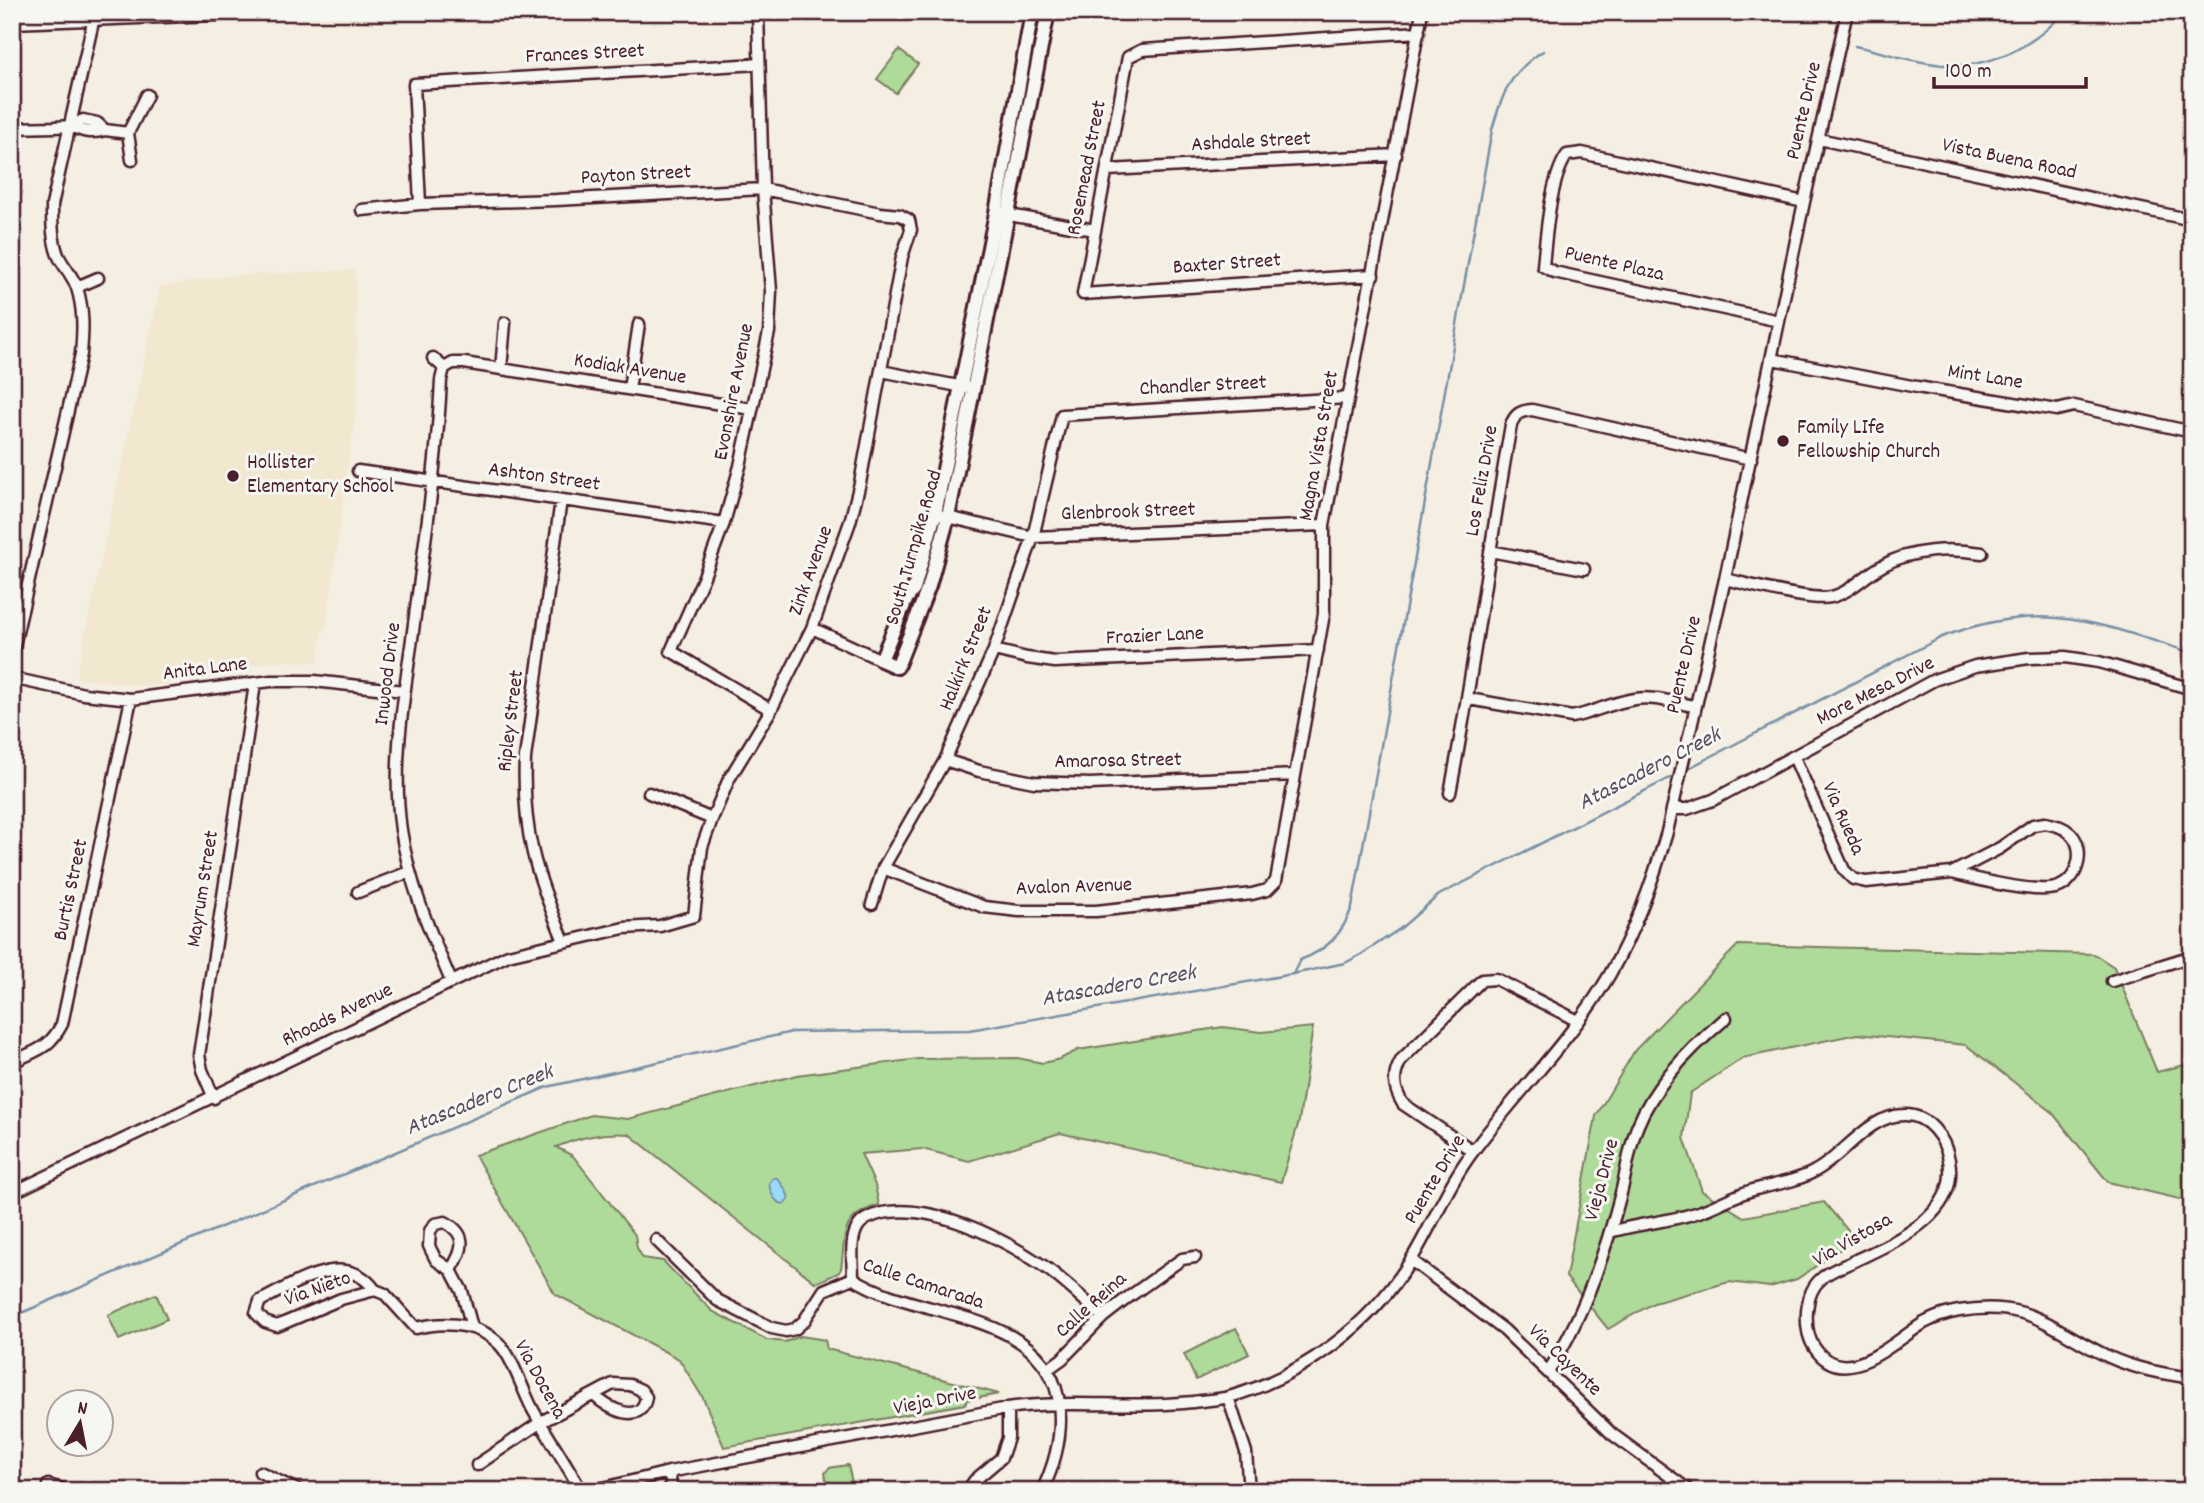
<svg xmlns="http://www.w3.org/2000/svg" width="2204" height="1503" font-family="Dekko,sans-serif">
  <rect width="100%" height="100%" fill="#f4efe2"/>
  <filter id="ink" filterUnits="userSpaceOnUse"><feTurbulence type="fractalNoise" baseFrequency=".0143" numOctaves="2"/><feDisplacementMap in="SourceGraphic" scale="14" xChannelSelector="R" yChannelSelector="G"/><feConvolveMatrix kernelMatrix="1 2 1 2 8 2 1 2 1" color-interpolation-filters="sRGB"/></filter>
  <g filter="url(#ink)">
    <path fill="#f2e7cf" d="M355,270L358,394L326,627L322,632L318,662L273,661L182,681L147,686L76,678L160,287L225,276Z"/>
    <path fill="#aedb99" stroke="#7c7d62" stroke-width="2" d="M899,50L918,64L896,93L877,79Z
      M1738,945L2094,954L2114,967L2157,1072L2192,1063V1202L2108,1182L2051,1111L1966,1045L1857,1034L1743,1058L1690,1093L1684,1138L1702,1191L1744,1217L1824,1202L1855,1239L1797,1279L1770,1287L1729,1282L1654,1303L1608,1329L1566,1277L1596,1116L1635,1050Z
      M1223,1027L1261,1032L1313,1027L1299,1121L1281,1182L1060,1133L969,1161L922,1149L861,1154L875,1185L879,1205C839,1217 846,1234 841,1269L838,1273L816,1283L629,1134C603,1132 580,1137 556,1147L573,1156L635,1235L637,1248L643,1258L663,1261L712,1311L767,1340L785,1342L801,1336L825,1340L827,1349L999,1394L967,1400L965,1404L724,1447L703,1398L679,1359L555,1294L475,1155L591,1115L628,1119L797,1075L918,1059L1017,1058L1043,1063L1060,1059L1078,1050Z
      M156,1294L167,1319L119,1340L108,1315Z
      M1236,1328L1249,1354L1196,1380L1184,1354Z
      M848,1465L854,1491H828L825,1473L829,1468Z"/>
    <path fill="#97daf9" stroke="#788fa7" stroke-width="2" d="M773,1178H777C781,1182 788,1193 789,1199L784,1204C774,1203 770,1192 769,1183Z"/>
    <g fill="none" stroke-linecap="round" stroke-linejoin="round">
      <path stroke="#788fa7" stroke-width="2.5" d="M1855,46C1879,51 1903,59 1928,63C1980,73 2030,51 2064,12
        M1685,770L1942,637C2042,599 2095,622 2192,653
        M1293,974L1300,960C1327,950 1342,935 1352,907L1492,130C1502,94 1510,72 1543,51
        M12,1317L547,1087L792,1032L970,1030L1293,974L1345,963L1362,954L1401,928L1439,895L1676,775"/>
      <g stroke="#4a1f2b" stroke-width="15">
        <path id="minor" d="M758,12L763,189L771,291L769,332L740,466L724,523L703,579L671,651L771,710
          M12,128L55,127L71,126L83,120L97,123L105,130C92,134 83,132 71,126
          M105,130L128,133L132,160
          M128,133L147,95
          M1819,139L2192,220
          M1108,170L1396,155
          M420,204L414,84L759,64
          M1003,214L1095,230
          M1373,275L1083,294L1128,57L1142,50L1419,32
          M77,287L98,278
          M1779,321L1554,272L1543,266C1546,236 1550,179 1567,155L1582,153L1804,202
          M433,358L444,368
          M1772,359L1917,387L2057,410L2074,406L2192,432
          M501,369L505,323
          M881,371L974,389
          M629,389L639,324
          M358,471L724,523
          M561,500L525,758C522,833 536,874 564,941
          M935,514L1033,537L1324,525
          M1490,551L1584,569
          M1725,579C1748,584 1812,602 1831,597C1850,593 1865,575 1882,566C1911,549 1950,548 1982,553
          M812,628L881,660
          M994,650L1027,658L1055,662L1318,650
          M12,654L81,354C83,332 84,310 77,288C73,276 63,266 58,255C52,239 52,222 52,205L95,13
          M12,678L84,694L131,699L271,681H314L404,691
          M1469,699L1572,717C1593,713 1613,702 1635,699C1654,696 1675,703 1694,706
          M1794,757L1844,870L1853,879L1866,882L1952,873
          M945,760L979,771L1034,782L1090,784L1295,775
          M649,793L712,819
          M1450,793C1474,671 1489,547 1511,425C1515,414 1520,411 1532,410L1751,459
          M1672,809H1687L1713,800L1934,680L1975,666L2029,658L2065,657L2099,662L2192,689
          M2045,823C2054,825 2063,826 2070,833C2086,848 2079,879 2059,887C2037,895 1976,879 1952,873L2000,848L2033,825Z
          M883,868L984,907L1019,911H1096L1252,894L1267,890L1276,881L1324,614V525L1422,12
          M358,892L409,872
          M872,904L883,868L945,760L994,650L1033,537L1062,415L1347,398
          M451,981C430,932 409,883 401,830C392,767 403,702 412,639C423,553 437,467 441,380L444,368L453,363H464L752,409
          M2112,981L2192,956
          M12,1062C37,1050 49,1049 62,1024L131,699
          M214,1098L202,1070L199,1055L255,684
          M1473,1151L1403,1104C1393,1088 1392,1075 1402,1059L1482,980L1496,979L1578,1021
          M12,1193L508,955L624,928L660,926L694,916L702,847L712,819L729,779L771,710L812,628L850,522L860,483L902,257L911,230L909,220L900,215L880,213L763,189L556,200L420,204L362,210
          M1610,1232C1639,1223 1670,1222 1699,1212C1717,1206 1734,1195 1753,1190C1773,1184 1796,1182 1815,1171C1844,1156 1868,1115 1904,1115C1928,1114 1945,1138 1949,1160C1960,1217 1891,1243 1850,1263C1841,1267 1829,1271 1822,1278C1812,1286 1808,1299 1807,1311C1806,1324 1807,1336 1814,1347C1844,1393 1894,1341 1924,1323C1935,1317 1948,1313 1959,1311C2032,1299 2051,1330 2109,1357C2135,1369 2164,1374 2192,1378
          M656,1240L717,1300L772,1328L786,1331L795,1329L804,1321L824,1290L853,1278
          M1411,1260L1504,1330L1612,1434L1690,1491
          M451,1270C463,1251 469,1235 445,1222L435,1224L430,1231L429,1246L436,1260L451,1270L462,1291L472,1327
          M853,1278C915,1319 1040,1309 1058,1397C1064,1430 1057,1460 1042,1491
          M853,1278C853,1263 849,1238 859,1225C864,1218 875,1215 882,1213C933,1203 1000,1237 1042,1265C1064,1280 1083,1299 1103,1317
          M375,1290C345,1249 296,1283 260,1301L256,1313L265,1322L277,1326L341,1299L375,1290L385,1294L416,1328C447,1320 488,1323 507,1354C517,1371 523,1390 532,1408C547,1436 566,1462 581,1491
          M1048,1369L1062,1359L1103,1317L1126,1299L1182,1259L1195,1257
          M1548,1372C1583,1318 1605,1254 1621,1193C1627,1170 1629,1146 1638,1125C1654,1085 1694,1045 1726,1018
          M1228,1397L1246,1452L1249,1491
          M477,1465L541,1422L613,1384L630,1385L641,1390L646,1397C642,1426 608,1409 595,1396
          M260,1472L299,1491
          M669,1472L672,1491
          M48,1485L69,1491
          M591,1491L669,1472L1008,1408C1069,1399 1131,1409 1193,1402C1205,1400 1218,1400 1229,1397C1303,1376 1371,1325 1411,1260C1433,1224 1448,1184 1474,1150C1518,1091 1573,1038 1610,974C1635,930 1653,881 1667,832L1725,579L1804,202L1847,12
          M967,1491L975,1480L1001,1458L1008,1438V1408"/>
      </g>
      <g stroke="#4a1f2b" stroke-width="18">
        <path id="tertiary" d="M1032,12L996,213L935,514L914,589L907,598L881,660L897,667L929,586L948,517L1048,12"/>
      </g>
      <g stroke="#4a1f2b" stroke-width="19">
        <path id="secondary" d="M12,21L240,12"/>
      </g>
      <use href="#minor" stroke="#f6f6f2" stroke-width="10"/>
      <use href="#tertiary" stroke="#f6f6f2" stroke-width="12"/>
      <use href="#secondary" stroke="#f6f6f2" stroke-width="14"/>
    </g>
  </g>
  <g fill="#4a1f2b" stroke="#f6f6f2" stroke-width="2.5">
    <circle cx="1783" cy="441" r="7"/>
    <circle cx="233" cy="476" r="7"/>
  </g>
  <g text-anchor="middle" dominant-baseline="central" stroke-width="6" stroke-linejoin="round" paint-order="stroke">
    <g font-size="21" fill="#4a1f2b" stroke="#f6f6f2">
      <text transform="translate(585 55) rotate(-3)">Frances Street</text>
      <text transform="translate(1805 111) rotate(-77)">Puente Drive</text>
      <text transform="translate(1251 143) rotate(-3)">Ashdale Street</text>
      <text transform="translate(2009 160) rotate(12)">Vista Buena Road</text>
      <text transform="translate(1088 168) rotate(-79)">Rosemead Street</text>
      <text transform="translate(636 176) rotate(-3)">Payton Street</text>
      <text transform="translate(1227 265) rotate(-4)">Baxter Street</text>
      <text transform="translate(1614 265) rotate(13)">Puente Plaza</text>
      <text transform="translate(630 370) rotate(9)">Kodiak Avenue</text>
      <text transform="translate(1985 378) rotate(9)">Mint Lane</text>
      <text transform="translate(1203 387) rotate(-3)">Chandler Street</text>
      <text transform="translate(735 392) rotate(-79)">Evonshire Avenue</text>
      <text transform="translate(1320 446) rotate(-80)">Magna Vista Street</text>
      <text transform="translate(544 478) rotate(8)">Ashton Street</text>
      <text transform="translate(1483 481) rotate(-80)">Los Feliz Drive</text>
      <text transform="translate(1128 513) rotate(-2)">Glenbrook Street</text>
      <text transform="translate(915 548) rotate(-74)">South Turnpike Road</text>
      <text transform="translate(812 571) rotate(-70)">Zink Avenue</text>
      <text transform="translate(1155 637) rotate(-3)">Frazier Lane</text>
      <text transform="translate(967 659) rotate(-68)">Halkirk Street</text>
      <text transform="translate(1685 665) rotate(-77)">Puente Drive</text>
      <text transform="translate(205 670) rotate(-7)">Anita Lane</text>
      <text transform="translate(389 674) rotate(-83)">Inwood Drive</text>
      <text transform="translate(1876 692) rotate(-27)">More Mesa Drive</text>
      <text transform="translate(512 721) rotate(-83)">Ripley Street</text>
      <text transform="translate(1118 762) rotate(-1)">Amarosa Street</text>
      <text transform="translate(1842 819) rotate(66)">Via Rueda</text>
      <text transform="translate(1074 888) rotate(-2)">Avalon Avenue</text>
      <text transform="translate(204 889) rotate(-81)">Mayrum Street</text>
      <text transform="translate(72 890) rotate(-78)">Burtis Street</text>
      <text transform="translate(338 1016) rotate(-26)">Rhoads Avenue</text>
      <text transform="translate(1436 1180) rotate(-59)">Puente Drive</text>
      <text transform="translate(1603 1180) rotate(-75)">Vieja Drive</text>
      <text transform="translate(1853 1241) rotate(-30)">Via Vistosa</text>
      <text transform="translate(923 1285) rotate(18)">Calle Camarada</text>
      <text transform="translate(318 1290) rotate(-20)">Via Nieto</text>
      <text transform="translate(1092 1306) rotate(-42)">Calle Reina</text>
      <text transform="translate(1564 1361) rotate(44)">Via Cayente</text>
      <text transform="translate(539 1380) rotate(61)">Via Docena</text>
      <text transform="translate(935 1402) rotate(-11)">Vieja Drive</text>
    </g>
    <g font-size="21" fill="#4a1f2b" stroke="#f6f6f2" text-anchor="start">
      <text x="1797" y="429">Family LIfe<tspan x="1797" dy="24">Fellowship Church</tspan></text>
      <text x="247" y="464">Hollister<tspan x="247" dy="24">Elementary School</tspan></text>
    </g>
    <g font-size="23" font-style="italic" fill="#5d4e5e" stroke="#f6f6f2">
      <text transform="translate(1650 770) rotate(-27)">Atascadero Creek</text>
      <text transform="translate(1119 987) rotate(-10)">Atascadero Creek</text>
      <text transform="translate(480 1101) rotate(-22)">Atascadero Creek</text>
    </g>
  </g>
  <rect width="2204" height="1503" fill="none" stroke="#f6f6f2" stroke-width="42"/>
  <rect x="21" y="21" width="2162" height="1461" fill="none" stroke="#4a1f2b" stroke-width="2.5" filter="url(#ink)"/>
  <g transform="translate(80 1423) rotate(10)"><circle r="33" fill="#f6f6f2" stroke="#b1a0a2" stroke-width="2"/>
  <path d="M0-5L12 26L0 18L-12 26Z" fill="#4a1f2b"/>
  <text y="-10" font-size="19" font-weight="bold" text-anchor="middle" fill="#4a1f2b">N</text>
  </g>
  <path d="M1934 77v10h152v-10" fill="none" stroke="#4a1f2b" stroke-width="3.5"/>
  <text x="1945" y="77" font-size="21" fill="#4a1f2b" stroke="#f6f6f2" stroke-width="5" paint-order="stroke">100 m</text>
</svg>
